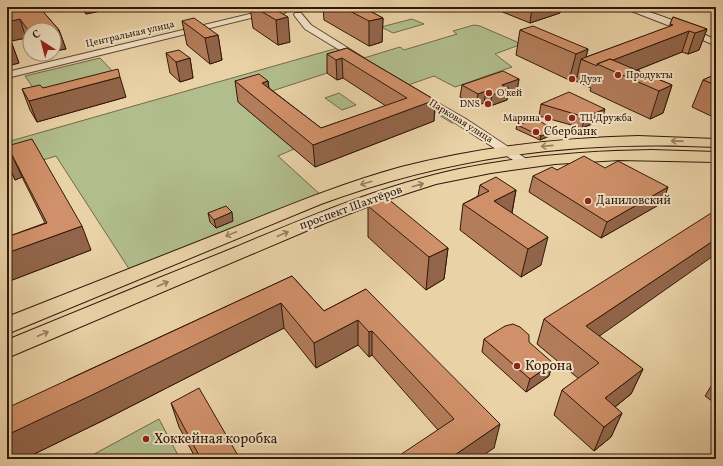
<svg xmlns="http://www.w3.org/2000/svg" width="723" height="466" font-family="Vollkorn,serif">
  <rect width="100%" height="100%" fill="#ead2a7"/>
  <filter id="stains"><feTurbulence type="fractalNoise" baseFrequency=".005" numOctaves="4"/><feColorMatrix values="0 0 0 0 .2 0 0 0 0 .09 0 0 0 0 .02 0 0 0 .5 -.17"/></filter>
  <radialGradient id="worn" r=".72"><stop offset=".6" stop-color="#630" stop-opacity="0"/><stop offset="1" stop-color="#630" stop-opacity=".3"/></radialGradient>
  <path fill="#b1bd8c" stroke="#716a4a" d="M412,19L424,24L393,33L381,27Z
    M474,25L480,26L517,42L519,45L495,54L512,67L455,87L434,76L408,85L364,58L400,47L404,50L457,34L453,31Z
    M341,47L462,121L452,123L355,64L238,102L294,149L278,156L323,197L133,275L56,156L7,171V142Z
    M100,58L118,77L40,98L25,76Z
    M339,93L356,105L342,110L325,98Z
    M159,419L180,459H85Z"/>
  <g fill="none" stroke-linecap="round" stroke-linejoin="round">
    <g stroke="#5f4630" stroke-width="2">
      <path id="minor" d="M621,7C647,7 692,28 716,40V46L683,31Z
        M267,10H282L286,12L282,14H267L7,78V72Z
        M295,13H301L311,25L364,58L362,60H356L305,29L294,15Z
        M419,92L466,119L531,162L529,165H521L415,97L414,95L415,93Z"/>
    </g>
    <g stroke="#311709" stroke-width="2">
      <path id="major" d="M638,136L716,139V147C579,140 450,156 321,204L7,334V317C78,289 149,261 220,233C280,209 339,184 401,167C479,147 558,138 638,136Z
        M652,150L716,152V162L619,160L555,164L491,173L436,184L380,202L325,223L7,358V340C82,309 156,279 231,249C305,218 380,186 459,169C522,156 587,151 652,150Z"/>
    </g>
    <use href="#minor" fill="#f1e2c6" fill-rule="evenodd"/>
    <use href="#major" fill="#ead2a7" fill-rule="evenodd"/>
  </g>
  <path fill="#b37c5a" stroke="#311709" d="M7,7H39L59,30L66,49L54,51V30H30V43L26,38L10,41L12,44L19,63L7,66Z
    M79,7H119L86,14Z
    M233,7H250V8L238,10Z
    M250,7H271L290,42L278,45L253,28Z
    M323,7H362L383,18L382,42L369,46L324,20Z
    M490,7H561L560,13L530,23Z
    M673,17L707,29L699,50L688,54L682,52L637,70L672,85L663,113L650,119L590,91L591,88L576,81L577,77L569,80L516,55L520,30L588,49L586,57L669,27Z
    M182,21L218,35L222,60L210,64L187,45Z
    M347,48L435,100L434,121L315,167L238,102L235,81H268L269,88L321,128L386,106L343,78L337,80L327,73V54Z
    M166,53L190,58L193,78L180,82L170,73Z
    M716,74V113L711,116L692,107L703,80Z
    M519,79L517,90L508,94L507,100L490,106L484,103L476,106L460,97L462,85Z
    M43,88L126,97L37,122L30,110L22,89Z
    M541,104L602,120L582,128L539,116Z
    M517,125L554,134L540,140L516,129Z
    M7,146L91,250L7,282V237L45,223L22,177L15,180L7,162Z
    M557,170L668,187L662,203L601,238L529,192L533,176Z
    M480,185L516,190L512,213L541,265L521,277L460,230L463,204L478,196Z
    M368,206L448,248L444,279L426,290L368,237Z
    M208,213L233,221L216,228L210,222Z
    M292,276L324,311L366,289L494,448L438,430L372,355L369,357L358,345L316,368L284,328L102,421L24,459H7L67,380Z
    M544,319L599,336L643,369L631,394L615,407L622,413L611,437L594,451L554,415L562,390L579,379L537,344Z
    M484,339L529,342L549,376L526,392L482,352Z
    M716,378V404L705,396Z
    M171,403L240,459H196L179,427Z"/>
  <path fill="#92654a" stroke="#311709" d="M83,7H119L86,14Z
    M238,7H250V8L238,10Z
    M532,7H561L560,13L530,23Z
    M288,17L290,42L278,45L276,20Z
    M383,18L382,42L369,46V21Z
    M20,19L26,38L7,42V22Z
    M707,29L699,50L688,54L695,33Z
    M59,30L66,49L54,51V31Z
    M689,31L682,52L624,75L600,65Z
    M218,35L222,60L210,64L205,38Z
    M12,44L19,63L7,66V45Z
    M588,49L585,61L581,59L577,77L569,80L576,54Z
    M190,58L193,78L180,82L176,62Z
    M342,58L343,78L337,80L336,60Z
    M120,77L126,97L37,122L29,101Z
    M519,79L517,90L508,94L507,100L490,106L492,95L502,85Z
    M268,81L270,101L262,83Z
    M672,85L663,113L650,119L659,91Z
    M486,91L484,103L476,106L478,94Z
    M435,100L434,121L315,167L313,145Z
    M716,104V113L711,116Z
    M605,109L602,120L582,128L585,117Z
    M555,130L554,134L540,140L541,136Z
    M12,155L22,177L15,180L7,161V156Z
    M668,187L662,203L601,238L607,222Z
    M516,190L511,217L494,201Z
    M232,212L233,221L216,228L214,220Z
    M82,226L91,250L7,282V253Z
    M548,237L541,265L521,277L528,249Z
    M716,239V254L581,349L586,326Z
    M448,248L444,279L426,290L429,257Z
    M281,303L284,328L102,421L24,459H7V435Z
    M358,320V345L316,368L314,343Z
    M372,331V355L369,357V332Z
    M553,363L549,376L526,392L530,379Z
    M643,369L631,394L597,421L605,398Z
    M622,413L611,437L594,451L604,427Z
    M500,424L494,448L478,459H449Z"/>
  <path fill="#d09069" stroke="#311709" d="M7,7H39L59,30L54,31V30H30V33L20,19L7,22Z
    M254,7H271L288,17L276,20Z
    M342,7H362L383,18L369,21Z
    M673,17L707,29L695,33L689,31L613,60L610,59L597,64V66L581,59L673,25L670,24Z
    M194,18L218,35L205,38L182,21Z
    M533,26L588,49L576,54L520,30Z
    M7,37L12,44L7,45Z
    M347,48L435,100L313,145L235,81L259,74L268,81L262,83L321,128L407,98L342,58L336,60L327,54Z
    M179,50L190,58L176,62L166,53Z
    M610,59L672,85L659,91L597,64Z
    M118,69L120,77L29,101L22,89L40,85L43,88Z
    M503,71L519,79L502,85L509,88L492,95L486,91L478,94L462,85Z
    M716,74V85L703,80Z
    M569,92L605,109L585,117L541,104Z
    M536,119L555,130L541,136L517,125Z
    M32,139L82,226L7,253V237L47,223L12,155L7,156V146Z
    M584,156L605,168L618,161L668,187L607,222L533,176L552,167L557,170Z
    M496,177L516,190L494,201L548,237L528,249L463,204L489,191L480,185Z
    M387,198L448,248L429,257L368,206Z
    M226,206L232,212L214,220L208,213Z
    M716,210V239L586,326L643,369L605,398L622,413L604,427L562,390L599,363L544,319Z
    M292,276L324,311L366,289L500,424L449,459H394L454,419L372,331L369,332L358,320L314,343L281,303L90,396L7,435V408Z
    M513,324L520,327L529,335V342L553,363L530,379L484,339L505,326Z
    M199,388L240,459H201L171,403Z"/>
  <defs><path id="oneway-shaft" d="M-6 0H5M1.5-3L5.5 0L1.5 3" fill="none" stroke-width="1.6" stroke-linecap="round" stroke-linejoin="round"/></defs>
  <g stroke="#977e60">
    <use href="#oneway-shaft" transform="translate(677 141) rotate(-179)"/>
    <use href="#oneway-shaft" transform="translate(547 146) rotate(174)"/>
    <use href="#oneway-shaft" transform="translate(366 183) rotate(163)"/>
    <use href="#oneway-shaft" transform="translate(418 185) rotate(-16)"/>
    <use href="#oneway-shaft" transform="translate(231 234) rotate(158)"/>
    <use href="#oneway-shaft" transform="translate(283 234) rotate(-23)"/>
    <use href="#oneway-shaft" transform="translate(163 284) rotate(-23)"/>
    <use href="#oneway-shaft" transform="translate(43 334) rotate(-23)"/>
  </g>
  <g fill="#8f2418" stroke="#f1e2c6" stroke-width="1.5">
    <circle cx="618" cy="75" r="4"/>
    <circle cx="572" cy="79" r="4"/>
    <circle cx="489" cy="93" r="4"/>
    <circle cx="488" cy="104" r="4"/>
    <circle cx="548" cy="118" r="4"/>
    <circle cx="572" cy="118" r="4"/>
    <circle cx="536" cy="132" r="4"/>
    <circle cx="588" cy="201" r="4"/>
    <circle cx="517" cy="366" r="4"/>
    <circle cx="146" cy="439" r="4"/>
  </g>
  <g text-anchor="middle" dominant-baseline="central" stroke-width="4" stroke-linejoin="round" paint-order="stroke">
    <g font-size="10" fill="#311709" stroke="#f1e2c6">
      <text transform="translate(130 34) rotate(-13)">Центральная улица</text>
      <text transform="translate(461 121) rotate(32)">Парковая улица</text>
    </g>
    <g font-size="10" fill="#311709" stroke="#f1e2c6" text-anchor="start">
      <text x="626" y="75">Продукты</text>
      <text x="580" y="79">Дуэт</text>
      <text x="497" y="93">О'кей</text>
      <text x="480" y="104" text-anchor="end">DNS</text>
      <text x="540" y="118" text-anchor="end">Марина</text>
      <text x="580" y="118">ТЦ Дружба</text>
    </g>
    <g font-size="12" fill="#311709" stroke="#f1e2c6" text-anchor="start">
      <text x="544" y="132">Сбербанк</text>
      <text x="596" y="201">Даниловский</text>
    </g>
    <g font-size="12" fill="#311709" stroke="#f1e2c6">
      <text transform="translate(351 208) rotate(-20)">проспект Шахтёров</text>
    </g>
    <g font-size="14" fill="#311709" stroke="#f1e2c6" text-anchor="start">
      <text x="525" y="366">Корона</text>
      <text x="154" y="439">Хоккейная коробка</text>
    </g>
  </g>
  <rect width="723" height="466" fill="none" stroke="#ead2a7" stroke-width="24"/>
  <rect x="8" y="8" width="707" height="450" fill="none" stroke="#311709" stroke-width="2"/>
  <rect x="12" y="12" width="699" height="442" fill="none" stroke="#311709"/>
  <g transform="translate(42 42) rotate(324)"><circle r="19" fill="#f1e2c6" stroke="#a4917a"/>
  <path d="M0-3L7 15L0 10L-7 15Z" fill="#8f2418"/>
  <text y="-6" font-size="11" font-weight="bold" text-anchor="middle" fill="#311709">С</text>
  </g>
  <rect width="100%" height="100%" filter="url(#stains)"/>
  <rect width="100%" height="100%" fill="url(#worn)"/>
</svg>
